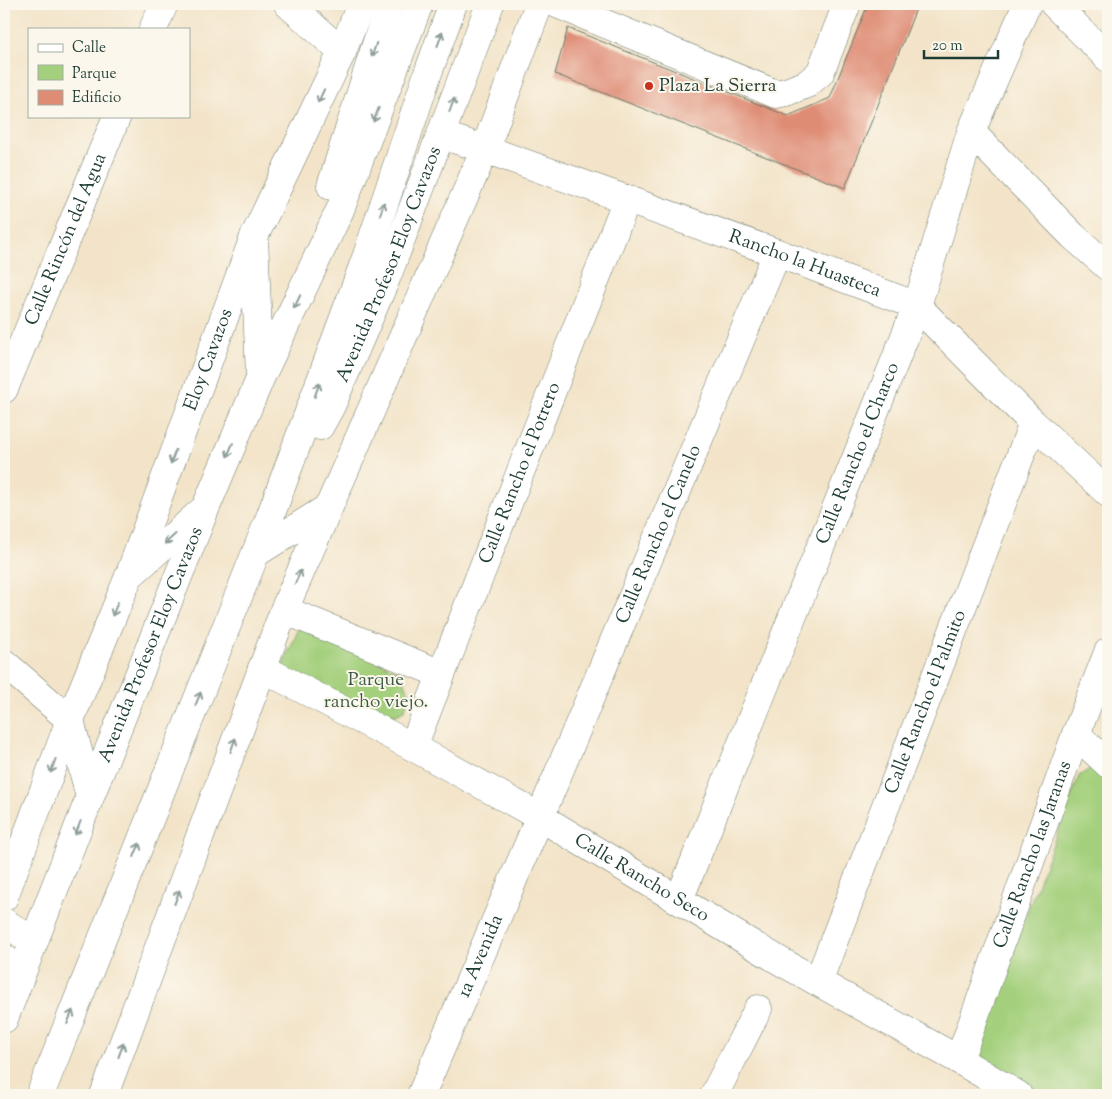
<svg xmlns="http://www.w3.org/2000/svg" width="1112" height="1099" font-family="'Sorts Mill Goudy',serif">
  <rect width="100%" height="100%" fill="#fbf7ec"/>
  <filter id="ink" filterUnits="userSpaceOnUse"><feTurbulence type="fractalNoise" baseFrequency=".02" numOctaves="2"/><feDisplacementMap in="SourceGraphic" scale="10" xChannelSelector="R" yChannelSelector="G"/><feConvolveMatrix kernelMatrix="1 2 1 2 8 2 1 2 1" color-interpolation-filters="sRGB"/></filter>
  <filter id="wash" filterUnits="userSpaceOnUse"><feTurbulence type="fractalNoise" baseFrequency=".0096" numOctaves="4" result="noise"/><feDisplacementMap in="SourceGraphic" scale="20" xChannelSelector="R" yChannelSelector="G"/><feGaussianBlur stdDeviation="1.12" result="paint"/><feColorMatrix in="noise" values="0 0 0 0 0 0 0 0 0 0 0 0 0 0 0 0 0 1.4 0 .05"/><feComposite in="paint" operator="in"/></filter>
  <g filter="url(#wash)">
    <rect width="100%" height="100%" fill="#f3e4c9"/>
    <path fill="#a4d07d" stroke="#628658" d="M301,624L400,672L410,694L404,711L390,718L371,719L281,669Z
      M1091,768L1108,784V1095H1038L972,1056L1079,776Z"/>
    <g id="blocks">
      <path fill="#df8c74" d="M868,4H918L845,188L555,74L568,28L788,116L830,98Z"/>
    </g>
  </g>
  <g filter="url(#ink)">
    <use href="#blocks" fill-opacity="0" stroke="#697768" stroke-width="1"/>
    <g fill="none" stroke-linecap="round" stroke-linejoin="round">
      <g stroke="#697768" stroke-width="29">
        <g id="minor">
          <path d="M288,4L342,52"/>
          <path d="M557,4L776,94L786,92L807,84L820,73L847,4"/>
          <path d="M1054,4L1108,58"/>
          <path d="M153,29L164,4"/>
          <path d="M971,132L1073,236L1108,267"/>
          <path id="s1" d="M441,135L485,149L777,253L917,306L1033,423L1108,493"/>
          <path id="s2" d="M4,389L117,116"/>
          <path d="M284,610L441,674"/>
          <path d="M4,663L70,720"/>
          <path id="s3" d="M262,668L413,747L540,817L780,961L959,1060L1018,1095"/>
          <path d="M1076,734L1108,764"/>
          <path id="s4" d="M413,747L627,199"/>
          <path id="s5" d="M4,897L70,720L129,576L254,237L342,52L361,4"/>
          <path id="s6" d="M679,900L917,306L971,132L1027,4"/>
          <path d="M4,922L34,942"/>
          <path d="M4,958L21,973"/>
          <path id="s7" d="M818,982L1033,423"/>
          <path id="s8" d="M959,1060L1076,734L1108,652"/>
          <path d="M104,1095L284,610L485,149L539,4"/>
          <path id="s9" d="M421,1095L540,817L777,253"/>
          <path d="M714,1095L758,1009"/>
        </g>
      </g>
      <g stroke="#697768" stroke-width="29">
        <g id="major">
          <path d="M331,186L389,4"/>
          <path d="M254,237L260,376"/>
          <path id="s10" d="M320,426L331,406L388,274L490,4"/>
          <path d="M256,553L329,507"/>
          <path d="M129,576L202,511"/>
          <path d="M70,720L90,797"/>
          <path id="s11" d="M4,1019L90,797L206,507L260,379L340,210L419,4"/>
          <path d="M40,1095L270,517L367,255L428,73L453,4"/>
        </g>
      </g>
      <use href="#minor" stroke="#fff" stroke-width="28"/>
      <use href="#major" stroke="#fff" stroke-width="28"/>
    </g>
    <defs><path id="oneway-shaft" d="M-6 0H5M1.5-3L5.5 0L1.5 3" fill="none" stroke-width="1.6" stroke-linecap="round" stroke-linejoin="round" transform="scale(1.25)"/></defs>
    <g stroke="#8f9e9a">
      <use href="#oneway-shaft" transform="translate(440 39) rotate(-70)"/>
      <use href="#oneway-shaft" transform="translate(374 50) rotate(108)"/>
      <use href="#oneway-shaft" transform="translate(321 96) rotate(115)"/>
      <use href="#oneway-shaft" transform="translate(452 105) rotate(-69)"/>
      <use href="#oneway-shaft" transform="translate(376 115) rotate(111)"/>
      <use href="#oneway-shaft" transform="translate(382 209) rotate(-72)"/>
      <use href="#oneway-shaft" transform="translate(297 302) rotate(115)"/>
      <use href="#oneway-shaft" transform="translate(317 390) rotate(-70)"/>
      <use href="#oneway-shaft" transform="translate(230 450) rotate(113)"/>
      <use href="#oneway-shaft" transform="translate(173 457) rotate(110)"/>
      <use href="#oneway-shaft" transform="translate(170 539) rotate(138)"/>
      <use href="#oneway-shaft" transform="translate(298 577) rotate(-66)"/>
      <use href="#oneway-shaft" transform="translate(115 609) rotate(112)"/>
      <use href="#oneway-shaft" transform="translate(198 699) rotate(-68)"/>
      <use href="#oneway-shaft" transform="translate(233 745) rotate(-70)"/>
      <use href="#oneway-shaft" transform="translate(53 766) rotate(110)"/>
      <use href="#oneway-shaft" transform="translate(78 828) rotate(111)"/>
      <use href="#oneway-shaft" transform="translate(137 850) rotate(-68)"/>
      <use href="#oneway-shaft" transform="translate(177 897) rotate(-70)"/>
      <use href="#oneway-shaft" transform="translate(70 1017) rotate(-68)"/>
      <use href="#oneway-shaft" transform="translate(121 1050) rotate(-70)"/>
    </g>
  </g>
  <circle fill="#c8321e" stroke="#fbf7ec" stroke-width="2" cx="649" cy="86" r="5"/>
  <g text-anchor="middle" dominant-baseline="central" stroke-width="4" stroke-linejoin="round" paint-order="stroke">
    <g font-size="19" fill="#1f3d34" stroke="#fbf7ec" text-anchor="start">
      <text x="659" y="86">Plaza La Sierra</text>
    </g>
    <g font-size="19" fill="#1f3d34" stroke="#fbf7ec">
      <text stroke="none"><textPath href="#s2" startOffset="162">Calle Rincón del Agua</textPath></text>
      <text stroke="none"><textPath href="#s10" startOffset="176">Avenida Profesor Eloy Cavazos</textPath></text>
      <text stroke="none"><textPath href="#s1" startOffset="386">Rancho la Huasteca</textPath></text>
      <text stroke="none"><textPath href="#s5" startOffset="575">Eloy Cavazos</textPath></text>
      <text stroke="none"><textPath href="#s6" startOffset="481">Calle Rancho el Charco</textPath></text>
      <text stroke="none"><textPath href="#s4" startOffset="294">Calle Rancho el Potrero</textPath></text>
      <text stroke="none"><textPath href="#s9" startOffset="609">Calle Rancho el Canelo</textPath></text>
      <text stroke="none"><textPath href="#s11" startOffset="402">Avenida Profesor Eloy Cavazos</textPath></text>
      <text stroke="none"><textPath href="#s7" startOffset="300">Calle Rancho el Palmito</textPath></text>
      <text stroke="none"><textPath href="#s8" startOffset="218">Calle Rancho las Jaranas</textPath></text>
      <text stroke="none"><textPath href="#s3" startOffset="434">Calle Rancho Seco</textPath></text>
      <text stroke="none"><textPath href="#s9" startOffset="151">1a Avenida</textPath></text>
    </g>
    <g font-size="19" fill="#3a5a43" stroke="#fbf7ec">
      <text x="376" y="680">Parque<tspan x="376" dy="22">rancho viejo.</tspan></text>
    </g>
  </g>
  <rect width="1112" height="1099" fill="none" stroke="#fbf7ec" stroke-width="20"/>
  <rect x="28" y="28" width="162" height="90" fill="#fbf7ec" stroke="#a3ada2"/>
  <rect x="38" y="44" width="25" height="8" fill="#ffffff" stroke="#a3ada2"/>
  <text x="72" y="52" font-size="15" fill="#1f3d34">Calle</text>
  <rect x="38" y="65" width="25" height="15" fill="#a4d07d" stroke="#a3ada2"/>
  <text x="72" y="78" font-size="15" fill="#1f3d34">Parque</text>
  <rect x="38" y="90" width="25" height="15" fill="#df8c74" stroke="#a3ada2"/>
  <text x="72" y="102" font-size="15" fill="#1f3d34">Edificio</text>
  <path d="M924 50v8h74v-8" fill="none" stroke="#1f3d34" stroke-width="2.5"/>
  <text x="932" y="50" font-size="15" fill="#1f3d34" stroke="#fbf7ec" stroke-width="4" paint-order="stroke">20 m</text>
</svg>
